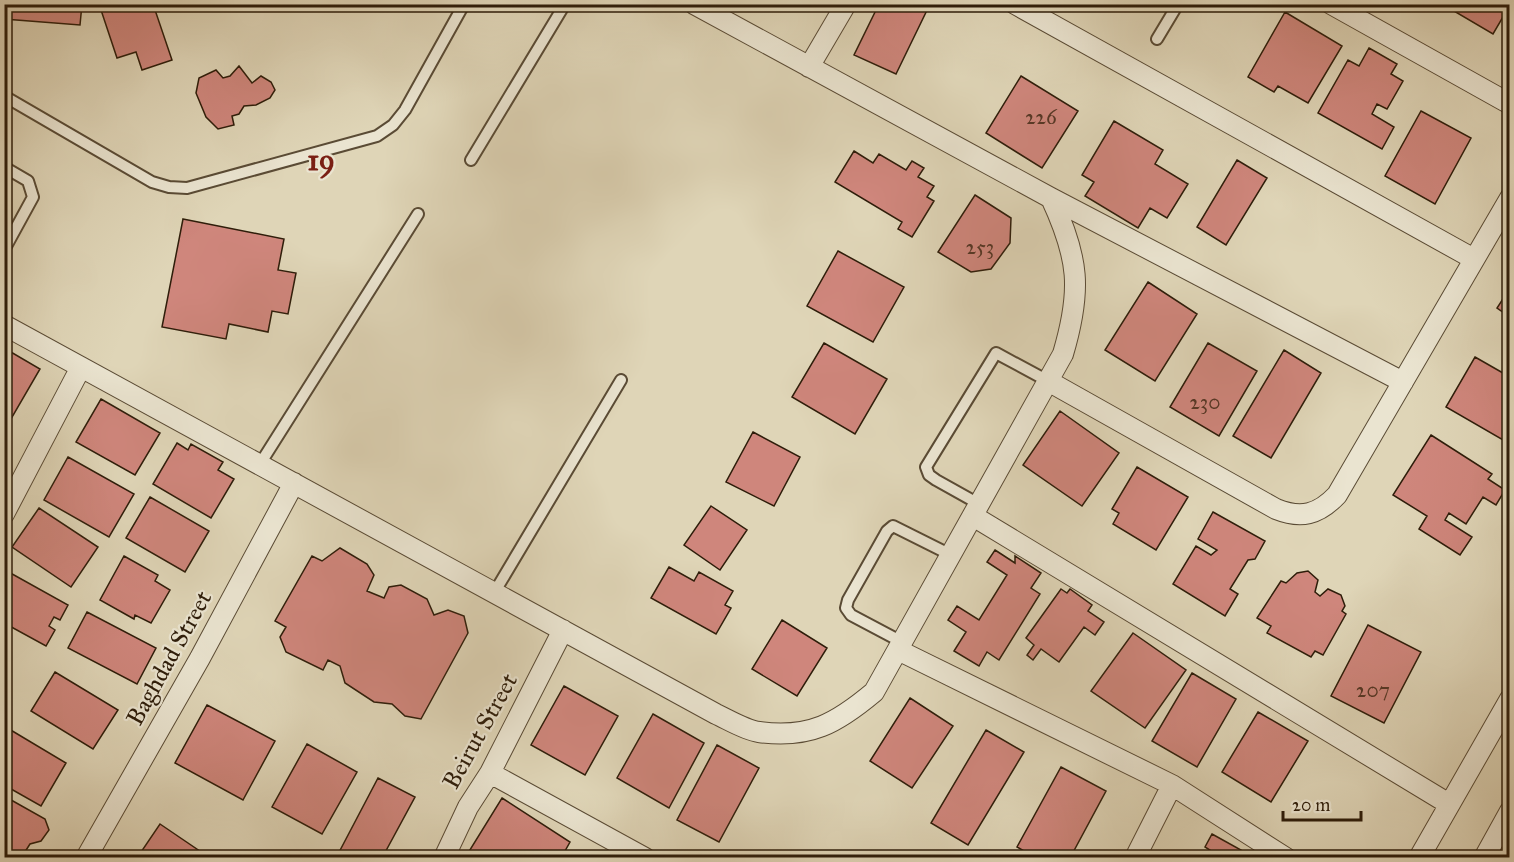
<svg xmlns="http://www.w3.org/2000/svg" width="1514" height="862" font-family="'IM FELL Great Primer',serif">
  <rect width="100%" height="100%" fill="#dfd5b7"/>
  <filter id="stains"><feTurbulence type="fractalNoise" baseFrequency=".00333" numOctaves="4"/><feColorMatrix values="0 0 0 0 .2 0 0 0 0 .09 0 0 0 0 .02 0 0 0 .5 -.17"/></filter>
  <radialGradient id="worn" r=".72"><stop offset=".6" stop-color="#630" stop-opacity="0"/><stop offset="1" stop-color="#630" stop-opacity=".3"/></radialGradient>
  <path fill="#cf867c" stroke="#2e1d0a" stroke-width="1.5" d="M4,4H82L80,25L4,19Z
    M99,4H153L172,60L142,70L136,52L117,58Z
    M766,4H790L776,10Z
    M879,4H930L896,74L854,55Z
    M1442,4H1510V5L1493,34Z
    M1285,12L1342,46L1308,103L1278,86L1274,92L1248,77Z
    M1369,48L1397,64L1391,74L1403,81L1387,109L1377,104L1372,114L1394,127L1382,149L1318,113L1348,60L1359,66Z
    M239,66L252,83L261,76L271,82L275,90L270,98L256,105L244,106L239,114L232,116L234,125L218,129L206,117L196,93L199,78L216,70L223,78L230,76Z
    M1021,76L1078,111L1042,168L986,133Z
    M1421,111L1471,138L1435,204L1385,176Z
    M1114,121L1163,150L1155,164L1188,184L1167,218L1150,208L1138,228L1085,196L1094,182L1082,175Z
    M854,151L873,163L879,154L906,170L912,161L924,168L918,177L934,186L927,197L934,201L912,237L898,229L902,222L835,182Z
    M1237,160L1267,178L1226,245L1197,227Z
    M975,195L1011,218L1010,243L991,269L971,272L938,252Z
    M183,219L284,239L278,270L296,273L288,314L272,311L268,332L229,324L226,339L162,327Z
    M838,251L904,287L873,342L807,306Z
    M1148,282L1197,314L1155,381L1105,350Z
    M1510,288V317L1497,308Z
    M824,343L887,379L855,434L792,397Z
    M1208,343L1257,371L1219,436L1170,407Z
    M4,348L40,369L4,431Z
    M1284,350L1321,373L1271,458L1233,436Z
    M1475,357L1510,377V444L1446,407Z
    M101,399L160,433L135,475L76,442Z
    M1060,411L1119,453L1082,506L1023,465Z
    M753,432L800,457L774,506L726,482Z
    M1431,435L1492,474L1488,479L1505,490L1496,505L1483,497L1466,524L1449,513L1445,520L1472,537L1460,555L1419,529L1427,516L1393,495Z
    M177,443L188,450L191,444L223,462L218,470L234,479L211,518L153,484Z
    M68,457L134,494L109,537L44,500Z
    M1137,467L1188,497L1156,550L1113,524L1119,513L1112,509Z
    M150,497L209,531L185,572L126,538Z
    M711,506L747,530L720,570L684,545Z
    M39,508L98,547L71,587L12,547Z
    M1213,512L1265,541L1255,559L1248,560L1230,589L1238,594L1225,616L1173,584L1196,546L1211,555L1217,550L1198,539Z
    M340,548L367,564L374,575L367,591L384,598L389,587L401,585L427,599L434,615L448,610L464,616L468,633L421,719L405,716L392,704L374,702L345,683L340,666L328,660L323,670L286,652L280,637L286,627L275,621L312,556L322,561Z
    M995,550L1015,563V556L1041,573L1031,588L1040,594L999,660L987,652L979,666L954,651L966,632L948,620L957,606L979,620L1007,575L987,562Z
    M124,556L158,575L155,581L170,590L151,623L135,615L134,619L100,600Z
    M669,567L694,581L699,572L733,591L725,605L731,608L716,634L651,598Z
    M5,570L68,605L60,620L54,617L49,626L55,630L46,646L4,623Z
    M1308,571L1318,580L1315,592L1320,596L1328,589L1341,595L1345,606L1342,611L1346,614L1323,655L1315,651L1311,657L1267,633L1271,626L1257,618L1281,581L1286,583L1297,573Z
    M1061,589L1067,593L1070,589L1092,605L1088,611L1104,622L1095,635L1084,627L1059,662L1041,649L1033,660L1027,655L1034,645L1026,638Z
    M87,612L156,648L137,684L68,648Z
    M782,620L827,648L797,696L752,669Z
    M1368,625L1421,652L1384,723L1331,696Z
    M1133,633L1186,670L1145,728L1091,691Z
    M55,672L118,710L93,749L31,711Z
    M1192,673L1236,699L1197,767L1152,741Z
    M564,686L618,716L585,775L531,745Z
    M910,698L953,726L912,788L870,761Z
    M207,705L275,741L243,800L175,763Z
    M1258,712L1308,741L1271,802L1222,772Z
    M653,714L704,743L669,808L617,778Z
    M9,729L66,763L41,806L4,785V737Z
    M986,730L1024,752L968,845L931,823Z
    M307,744L357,772L322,834L272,807Z
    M717,745L759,768L719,842L677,820Z
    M1061,767L1106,791L1070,858H1036L1017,847Z
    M378,778L415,797L382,858H336Z
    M4,796L45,819L49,830L41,841L30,844L21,858L6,855L4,857Z
    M502,798L570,842L561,858H476L468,853Z
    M160,824L210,858H143L145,855L141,852Z
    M1212,834L1241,850L1238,856L1241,858H1222L1205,847Z"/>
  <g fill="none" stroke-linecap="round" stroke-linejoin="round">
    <g stroke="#5a4b35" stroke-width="14">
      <path id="service" d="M1157,39L1178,4
        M4,96L152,182L169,187L187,188L377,136L393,125L405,110L464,4
        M471,160L565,4
        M4,167L28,181L33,197L4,250
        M260,464L418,214
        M979,504L936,480L929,475L926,467L996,353L1048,381
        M494,593L621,380
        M902,642L851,615L846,608L848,600L887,531L893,526L951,555"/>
    </g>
    <g stroke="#5a4b35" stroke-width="22">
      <path id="minor" d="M694,4L1051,198L1403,382
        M1015,4L1474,259
        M1331,4L1510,104
        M809,67L846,4
        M4,325L716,714C729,720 745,730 759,732C810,739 837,723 874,692L1063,354C1082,290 1079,258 1051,198
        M1048,381L1276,509C1301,519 1318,515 1337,495L1510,198
        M4,514L81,367
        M973,516L1449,804
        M898,650L1172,785L1286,858
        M490,773L645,858
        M86,858L200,658L294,483
        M444,858L468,807L490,773L563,630
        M1135,858L1172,785
        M1419,858L1510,699
        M1484,858L1510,811"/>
    </g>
    <use href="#service" stroke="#eae4d0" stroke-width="10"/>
    <use href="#minor" stroke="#eae4d0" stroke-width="20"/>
  </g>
  <g text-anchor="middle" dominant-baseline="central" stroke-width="4.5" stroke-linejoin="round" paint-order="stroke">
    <g font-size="21" fill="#563726">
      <text x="1041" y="117">226</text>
      <text x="980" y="247">253</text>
      <text x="1205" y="402">230</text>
      <text x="1373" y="690">207</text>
    </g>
    <g font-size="24" fill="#2e1d0a" stroke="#eae4d0">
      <text transform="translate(169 658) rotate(-61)">Baghdad Street</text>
      <text transform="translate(480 731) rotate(-61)">Beirut Street</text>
    </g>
    <g font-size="30" font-weight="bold" fill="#7a1f14" stroke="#eae4d0">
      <text x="321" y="160">19</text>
    </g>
  </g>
  <rect width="1514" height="862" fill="none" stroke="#dfd5b7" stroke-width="24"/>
  <rect x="6" y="6" width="1502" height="850" fill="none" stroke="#2e1d0a" stroke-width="3"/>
  <rect x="12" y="12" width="1490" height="838" fill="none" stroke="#2e1d0a" stroke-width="1.5"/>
  <path d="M1283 811v9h78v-9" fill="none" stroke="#2e1d0a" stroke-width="3"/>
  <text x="1292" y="811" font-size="18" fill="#2e1d0a" stroke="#eae4d0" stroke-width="4.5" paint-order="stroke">20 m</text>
  <rect width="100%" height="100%" filter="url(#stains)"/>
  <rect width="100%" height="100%" fill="url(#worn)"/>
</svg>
